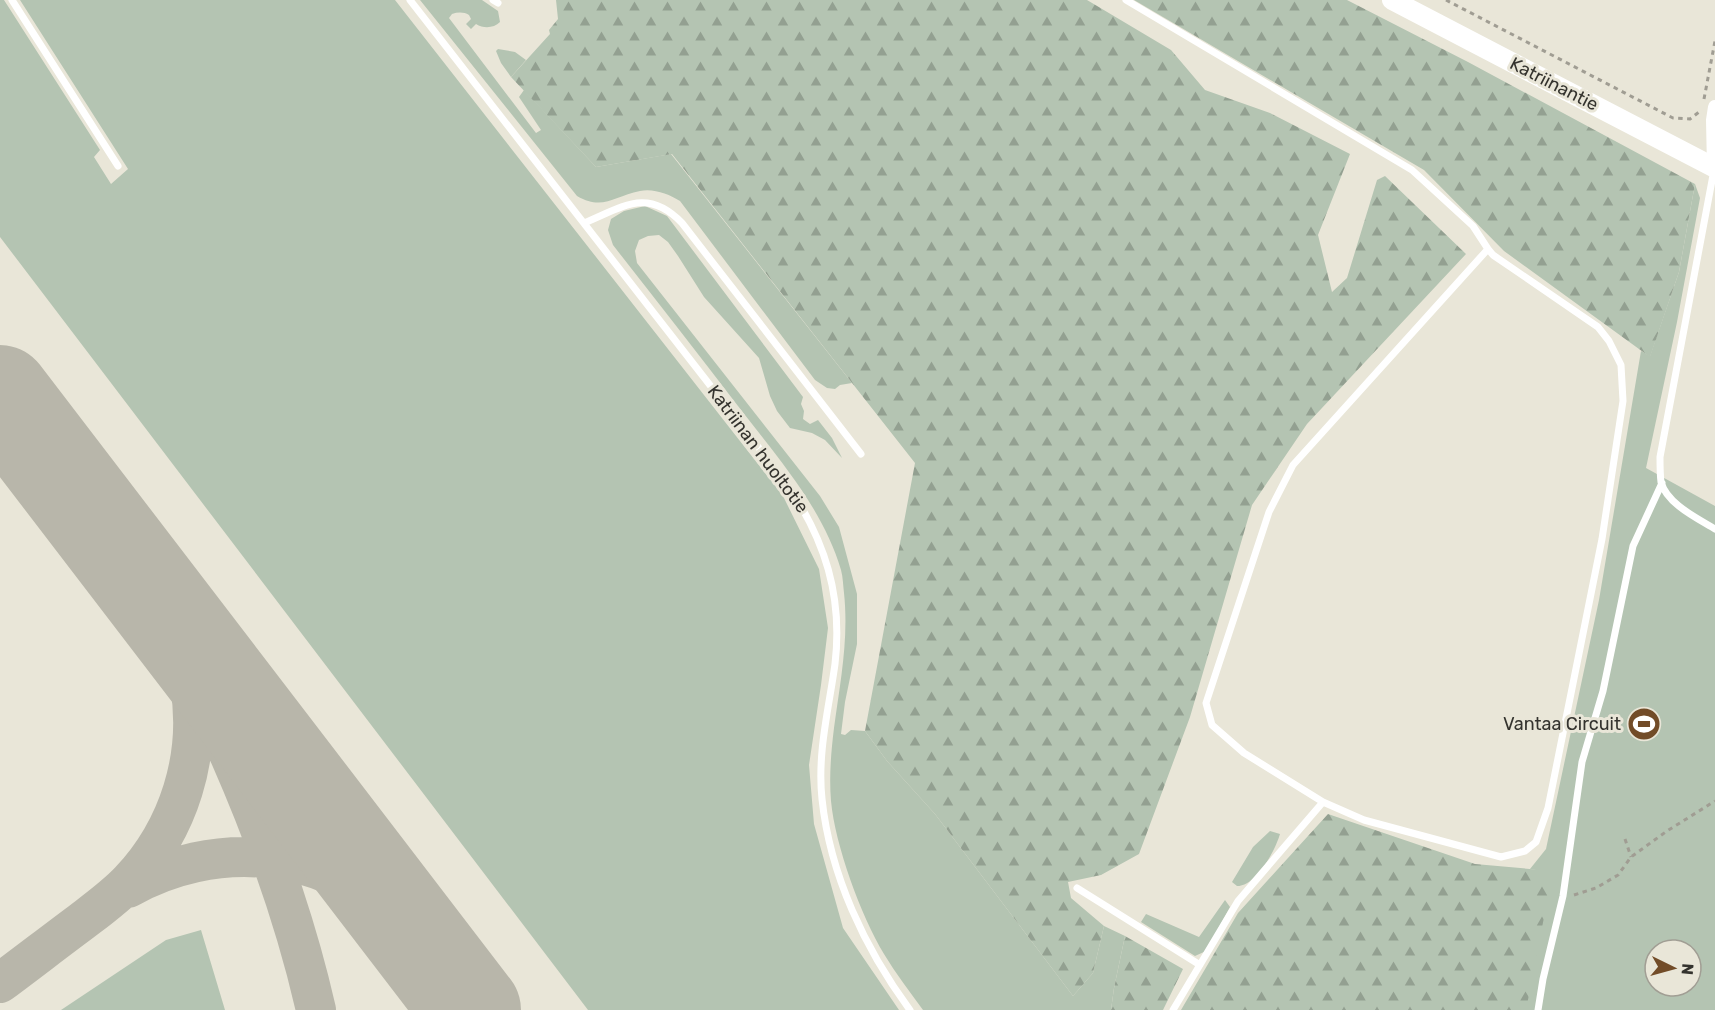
<svg xmlns="http://www.w3.org/2000/svg" width="1715" height="1010" font-family="Rubik,sans-serif">
  <defs>
    <pattern id="forest-firs" width="22" height="20" patternUnits="userSpaceOnUse" patternTransform="scale(1.5)"><rect width="22" height="20" fill="#b4c4b2"/><path d="M5 1l3.5 6h-7zM16 11l3.5 6h-7z" fill="#93a091"/></pattern>
  </defs>
  <rect width="100%" height="100%" fill="#e9e6d8"/>
  <path fill="#b4c4b2" fill-rule="evenodd" d="M0,0H4L100,150L94,157L111,184L128,169L20,0H395L783,496L819,569L828,628L821,685L809,765L814,824L843,928L899,1010H588L0,237Z
    M420,0H482L498,11L500,22C494,28 484,29 476,24L471,29L466,24L471,19L469,15C464,12 458,12 452,14L449,18L536,133L541,130L519,97L524,90L596,167L671,154L852,383L840,385L835,389L827,388L815,380L680,201C669,194 653,188 640,191C614,196 603,211 577,196Z
    M498,49L515,52L526,60L511,77L501,63L496,51Z
    M1695,184L1700,198L1677,322L1646,468L1715,506V1010H1514L1542,871L1530,869L1546,849L1599,600L1641,351L1650,356L1679,272ZM1655,950H1691V986H1655Z
    M645,206L667,216L803,397L801,404L804,411L803,419L810,424L818,420L832,438L842,458L825,440L812,433L790,428L777,411L770,396L759,358L704,297L678,256L668,242L659,235L648,236L639,240L635,251L637,263L820,496L839,527L857,594V644L845,702L841,734L845,735L851,730L865,731L887,761L935,814L1073,996L1093,973L1104,926L1125,936L1114,988L1111,1010H923C910,992 896,974 884,954C861,916 835,845 831,801C829,777 831,752 834,728C840,683 849,639 844,593C843,585 843,577 841,570C823,508 777,457 738,406C697,352 655,299 613,245L608,230L611,219L624,211Z
    M1270,831L1280,834C1275,851 1256,886 1237,886L1232,882L1253,847Z
    M1225,900L1230,907L1206,951L1195,956L1141,922L1146,914L1199,937Z
    M201,930L225,1010H61L166,940Z"/>
  <path fill="url(#forest-firs)" d="M556,0H1087L1171,50L1205,90L1270,113L1350,154L1318,235L1332,292L1347,278L1377,180L1385,176L1466,254L1307,424L1252,505L1190,717L1139,854L1101,875L1068,882L1071,898L1104,926L1093,973L1073,996L935,814L887,761L865,731L915,463L672,154L596,167L511,77L550,34L549,30L558,19Z
    M1134,0H1347L1468,62L1695,184L1679,272L1650,357L1504,251L1424,170Z
    M1328,814L1475,864L1553,871L1526,1010H1181L1238,913Z
    M1125,936L1183,969L1163,1010H1111L1114,988Z"/>
  <g fill="none" stroke-linecap="round" stroke-linejoin="round">
    <path stroke="#b8b6aa" stroke-width="40" d="M86,508C121,558 154,608 184,662C201,692 215,724 230,756C266,838 296,922 316,1010
      M128,888C213,840 320,847 393,915C411,932 426,952 442,971
      M0,983C27,963 54,942 81,922C98,909 116,896 130,881C179,829 202,756 190,685"/>
    <path stroke="#b8b6aa" stroke-width="100" d="M0,395L471,1010"/>
    <path stroke="#a09d93" stroke-width="3" stroke-dasharray="4.5 4.5" stroke-linecap="butt" d="M1446,0L1673,118L1690,119L1699,112L1701,113
      M1704,99L1715,41
      M1625,839L1631,857
      M1574,895L1596,888L1618,875L1631,857L1667,831L1715,801"/>
    <path stroke="#fff" stroke-width="7" d="M12,0L118,166
      M410,0L787,484C825,540 843,596 835,664C829,708 817,753 822,799C830,875 865,949 910,1010
      M493,0L498,3
      M1126,0L1412,170L1473,226L1488,249L1293,465L1269,512L1206,703L1212,725L1244,753L1323,802L1238,901L1173,1010
      M1714,170L1660,457C1660,465 1660,474 1661,482C1667,504 1697,518 1715,529
      M584,223C623,207 647,187 682,223L861,454
      M1323,802L1364,820L1501,857L1525,851L1536,842L1548,808L1602,539L1623,401L1621,365L1609,341L1598,327L1493,255L1488,249
      M1077,888L1200,965
      M1538,1010L1543,979L1563,896L1582,762L1603,691L1633,546L1662,483"/>
    <path stroke="#fff" stroke-width="14" d="M1714,167L1713,120L1715,107"/>
    <path stroke="#fff" stroke-width="20" d="M1392,0L1715,168"/>
  </g>
  <defs>
    <g id="stadium-disc" transform="scale(1.725)"><circle r="9.5" fill="#724c28" stroke="#e9e6d8"/><path d="M0-5a6.5 5 0 1 0 0 10a6.5 5 0 1 0 0-10ZM-3.5-1.8h7v3.6h-7Z" fill="#fff"/></g>
  </defs>
  <g fill-rule="evenodd">
    <use href="#stadium-disc" x="1644" y="724"/>
  </g>
  <g text-anchor="middle" dominant-baseline="central" stroke-width="6" stroke-linejoin="round" paint-order="stroke">
    <g font-size="18" fill="#34332e" stroke="#e9e6d8">
      <text transform="translate(1554 84) rotate(27)">Katriinantie</text>
      <text transform="translate(758 449) rotate(53)">Katriinan huoltotie</text>
    </g>
    <g font-size="18" fill="#34332e" stroke="#e9e6d8" text-anchor="end">
      <text x="1621" y="724">Vantaa Circuit</text>
    </g>
  </g>
  <g transform="translate(1673 968) rotate(95)"><circle r="28" fill="#e9e6d8" stroke="#a19e94" stroke-width="1.5"/>
  <path d="M0-4.5L10 22L0 15L-10 22Z" fill="#724c28"/>
  <text y="-9" font-size="16" font-weight="bold" text-anchor="middle" fill="#34332e">N</text>
  </g>
</svg>
